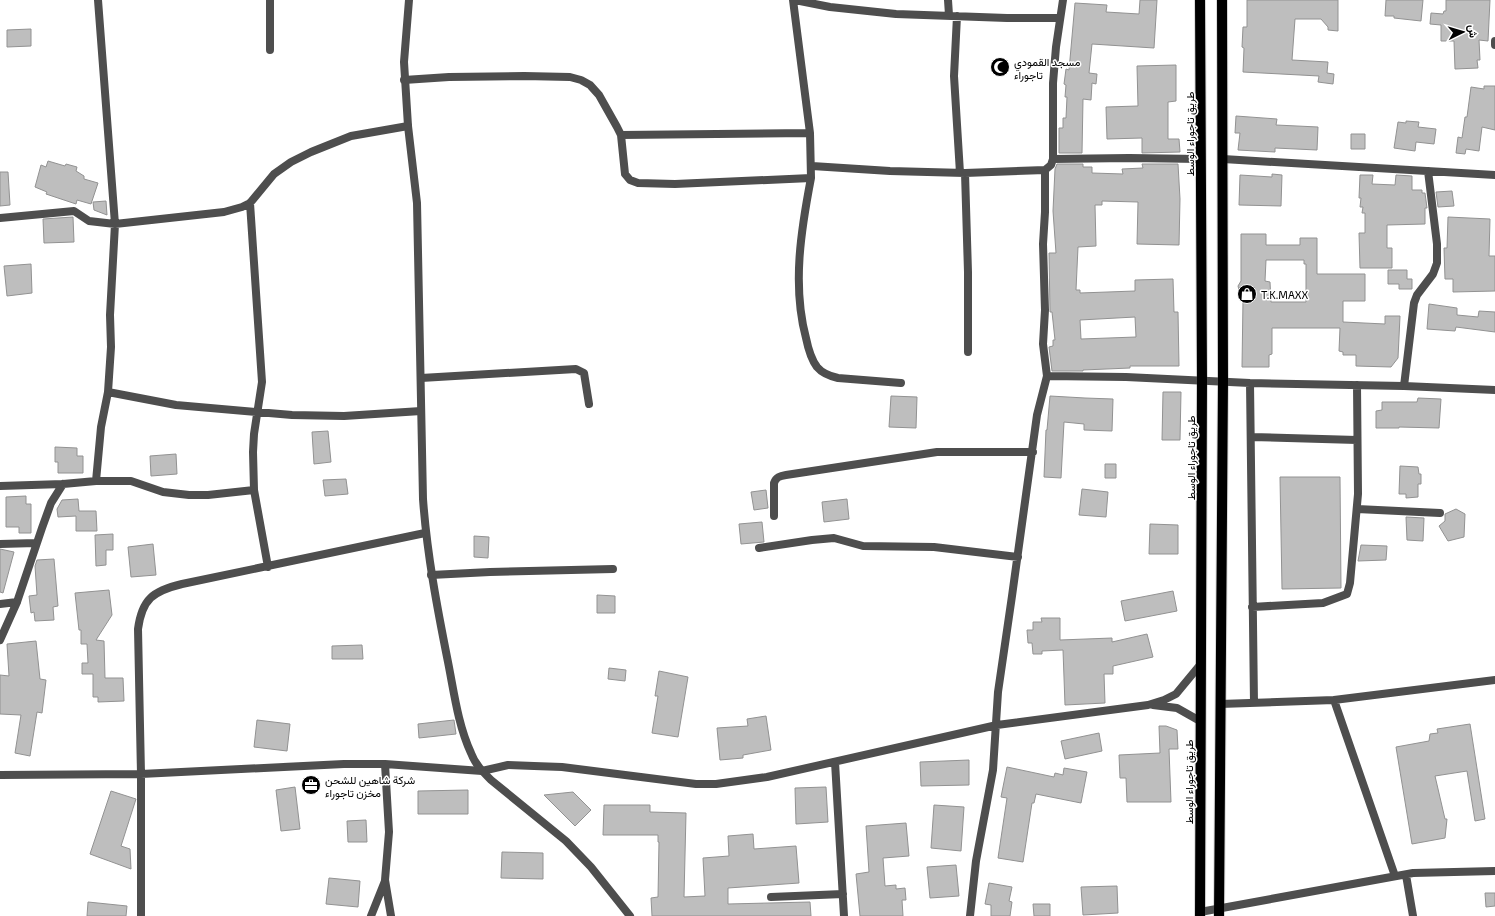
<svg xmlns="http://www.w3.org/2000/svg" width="1495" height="916" font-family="'Exo 2',Vazirmatn,sans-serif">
  <rect width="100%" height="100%" fill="#fff"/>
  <path fill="#bebebe" stroke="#929292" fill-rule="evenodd" d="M1140,0H1157L1154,48L1092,44L1089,73L1097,74L1096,84L1092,83L1091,100L1083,99L1082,153H1059V128H1063V118H1066L1067,97H1065L1066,85L1064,84L1066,69L1069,70L1070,59L1075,3L1107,5L1106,12L1139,14Z
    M1247,0H1338V31L1328,30V27L1321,19H1295L1292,60L1328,62L1327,73L1334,74L1333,84L1318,82L1319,76L1243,72L1244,48L1242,47L1243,27H1247Z
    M1386,0H1423L1421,21L1394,18V16H1385Z
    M1446,0H1490L1488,41L1479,40L1480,60H1477L1478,68L1455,69L1454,41H1441V25L1430,24L1431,13L1443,14L1444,11H1446Z
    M31,29V46L7,47V30Z
    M1176,65V101L1168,102V139H1179L1180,152L1142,153V138L1107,139L1106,107L1138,106L1137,66Z
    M1484,86H1495V130L1482,127L1479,151L1466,149L1465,154L1456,153L1458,137L1462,138L1465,117H1467L1471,87L1484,89Z
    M1236,116L1277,119L1276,125L1318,127L1317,150L1275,148V152L1238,150L1240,133H1235Z
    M1406,121L1419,122L1418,127L1436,129L1434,144L1416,142L1415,151L1394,148L1398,122L1406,123Z
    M1351,134H1365V149H1351Z
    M48,161L65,166L66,164L77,167L76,171L84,176V179L98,183L91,204L77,200L76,204L46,194L47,192L35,187L41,165L46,167Z
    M1057,164H1083V167H1092V173L1123,174L1122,169L1143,168L1142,164H1178L1180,199L1179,245L1137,244L1138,202L1102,201V205H1095L1096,246L1078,247L1076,290H1080V293L1135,291V280L1173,279L1174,312H1178L1179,366H1130V368L1083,370V371H1052L1049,347L1053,346V340H1055L1052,312H1050L1049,253H1056L1053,211L1055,169ZM1135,317L1136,337L1081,339L1080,320Z
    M0,172H8L10,205L0,206Z
    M1272,174L1282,175L1281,206L1239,205L1240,175L1272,177Z
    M1360,175H1373L1372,184L1395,185L1396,175L1412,176V190H1422V193H1425L1427,208H1425V224L1387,225V248H1392V268H1360L1359,233H1365V213H1362L1363,207H1360L1361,198H1359Z
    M1452,191L1454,206L1438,207L1436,192Z
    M106,201L107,215L94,210L93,202Z
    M73,217L74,242L44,243L43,219Z
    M1448,217L1490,219L1489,256H1495V291L1453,292V279H1445L1444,248H1447Z
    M1241,234H1266V245H1300V238H1317V274H1365V301H1343V322L1385,324V316H1400L1398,358L1391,367L1356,366V355H1343V352L1339,351L1340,328H1272V354L1269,355V367H1242L1243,300L1240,294L1238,286L1241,281ZM1266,260H1304V264H1306V302H1271L1270,282L1265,281Z
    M31,264L32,293L7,296L4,266Z
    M1388,270H1407V279H1412V289H1399V284H1388Z
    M1429,304L1457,308V315L1478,317L1479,311L1495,312V332L1456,327L1455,331L1427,329Z
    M1163,392H1181L1180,440H1162Z
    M891,396L917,397L916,428L889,427Z
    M1050,396L1085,398L1113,399L1112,431L1084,430V424L1064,422L1061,478L1044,477L1046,430H1047Z
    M1418,398L1441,399L1439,428L1399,427V428H1376V411L1382,410V402H1417Z
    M328,431L331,462L314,464L312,432Z
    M55,447L77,448V456H83V473H58V462H55Z
    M176,454L177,474L151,476L150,456Z
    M1105,464H1116V478H1105Z
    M1400,466L1418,467L1419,474H1421V484H1418V497L1406,498V494H1399Z
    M1280,477H1340L1341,588L1282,589Z
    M346,479L348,494L325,496L323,480Z
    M1082,489L1108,492L1106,517L1079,515Z
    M766,490L768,508L754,510L751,492Z
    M26,496V504H31V533H19V527H6V497Z
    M78,499L79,511H96L97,531H76V516L58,517L57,509L62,500Z
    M847,499L849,519L824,522L822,502Z
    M1456,509L1465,514L1464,537L1448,541L1439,526L1445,521V514Z
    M1406,517L1424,518L1423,541L1407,540Z
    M762,522L764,542L741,544L739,524Z
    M1150,524L1178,525V554H1149Z
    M113,534V550H106V565L96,566L95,535Z
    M474,536L489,537L488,558L474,557Z
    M153,544L156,575L131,577L128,547Z
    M1361,545L1387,546L1386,560L1358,561Z
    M0,549L14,552L3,593L0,592Z
    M54,559L58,606L53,607L54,620L35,621L34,612L31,613L29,596L37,595L35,566L37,560Z
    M109,590L112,615L96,640L104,641L105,678H123L124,701L98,702V697H93V674H82V663H88L87,644H81V630H79L75,593Z
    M1173,591L1177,611L1125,621L1121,601Z
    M597,595L615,596V613H597Z
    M1041,618H1060V640L1112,638V642L1147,634L1153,657L1113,666V674H1104L1105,703L1065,705L1063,650L1042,651V654H1033L1032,643H1028L1027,630H1033V622H1042Z
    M36,641L40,679L46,680L42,713L37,712L30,756L15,753L21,715L0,714V675L9,676L7,644Z
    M362,645L363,659H332V646Z
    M609,668L626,670L625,681L608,679Z
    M659,671L688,677L678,737L652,733L658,696H655Z
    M766,716L771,750L743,755V758L720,760L717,728L748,726L747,719Z
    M257,720L290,724L287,751L254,747Z
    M454,720L456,734L419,738L418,724Z
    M1470,724L1485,819L1475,821L1467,771L1435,776L1445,819H1447L1445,838L1412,844L1396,747L1429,741L1430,734L1438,733L1437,729Z
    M1159,726H1166L1177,730L1178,749H1169L1171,802H1127L1126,778H1120L1119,755L1160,753Z
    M1099,733L1102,751L1065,759L1061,741Z
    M969,760V785L921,786L920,762Z
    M1007,767L1054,777L1055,773L1063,775L1064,768L1087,772L1081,803L1036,794L1034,803H1032L1023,862L998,858L1007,798L1001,797Z
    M295,787L300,829L281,831L276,790Z
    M826,787L828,822L796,824L795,788Z
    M468,790V814H418V791Z
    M111,791L136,799L121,846L130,849L131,869L90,854Z
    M573,792L591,810L575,826L544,795Z
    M604,805H650V812L686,813L684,897L705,896L703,858L729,856L728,836L753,834L754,849L796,846L799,883L728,888V904L810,902L811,916H652L651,898L658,897L659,842H658V835H603Z
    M934,805L964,807L961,851L931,848Z
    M366,820L367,842H348L347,821Z
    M906,823L909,856L883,858L885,886L896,885V889L905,888L906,900H902L903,916H860L856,874L869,872L866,826Z
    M502,852L543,853V879L501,878Z
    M956,865L959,896L930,898L927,867Z
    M329,878L360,881L358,907L326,904Z
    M989,883L1012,887L1009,901L1012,902L1010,916H991V905L985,904Z
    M1117,886L1118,913L1083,915L1081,887Z
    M1485,893H1495V906L1486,907Z
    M88,902L127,906L126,916H87Z
    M1033,904H1050V916H1034Z"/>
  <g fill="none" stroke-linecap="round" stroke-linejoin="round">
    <g stroke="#dbdbdb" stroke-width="12">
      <path id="primary" d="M1200,916L1202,380L1200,0
        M1219,916L1223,381L1222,0"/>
    </g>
    <path stroke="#4e4e4e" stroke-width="8" d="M270,0V50
      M793,0L810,133L811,178C801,230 792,286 806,338C808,348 811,359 817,367C822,373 829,376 838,378L901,383
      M795,0L830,7L896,14L1007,18H1060
      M948,0L949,15
      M957,16L954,76L960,173
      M1495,45V41
      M404,80L449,77L524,76L570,77L581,80L590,85L599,95L617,127L621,135L625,174L630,180L638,183L675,184L811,178
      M621,135L810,133
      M1053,159L1129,158L1201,159
      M1223,159L1495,175
      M812,166L890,171L965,173L1045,170L1051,165L1053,159V83L1056,47L1063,0
      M965,173L968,272V352
      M250,203L262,382L254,434L253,452L254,490L268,567
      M0,218L74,211L89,221L115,224L224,212L242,207L250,203L274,174L291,162L311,152L351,136L408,126
      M1047,376L1126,377L1250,383L1404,386L1495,390
      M421,378L576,369L584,373L589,404
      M1250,383L1254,703
      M1404,386L1414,303L1417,295L1433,274L1437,263V244L1428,171
      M108,392L176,405L292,415L344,416L421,411
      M1251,437L1357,440
      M96,481L101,427L108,392L111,347L110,315L115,224L98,0
      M0,486L63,484L96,481H131L163,492L189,495H208L254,490
      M1357,509L1440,513
      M774,516V483C776,477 780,476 786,475L937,452H1033
      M0,544L36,543
      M759,548L812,540L834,538L863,546L934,547L1018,557
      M431,575L490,572L613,569
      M0,604L17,602
      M1252,607L1323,603L1347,594L1350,583L1358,494L1357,385
      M0,640L17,602L42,528L51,503L63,484
      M1334,700L1495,680
      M1220,704L1334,700L1395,876
      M1153,705L1177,708L1200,721
      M835,762L844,916
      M385,764L389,832L385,880L391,916
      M0,775L141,774L344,764H385L482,771L508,765L534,766L562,767L696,784H716L767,777L997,725L1148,705L1164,700L1176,694L1200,665
      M1406,875L1413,916
      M771,897L843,894
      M1200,912L1413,873L1495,871
      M141,916V774L138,629C142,599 153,591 182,584L425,533
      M371,916L385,881
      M970,916L976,861L993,770L998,692L1012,596L1037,415L1047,376L1043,344L1045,310L1043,244L1045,212V170"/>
    <path stroke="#4e4e4e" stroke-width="8" d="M409,0L404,62L408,126L417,203L423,499C427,554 437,607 448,662C454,692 458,725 471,753C475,764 483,772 491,780L566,841L591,867L630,916"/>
    <use href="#primary" stroke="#000" stroke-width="10"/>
  </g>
  <defs>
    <g id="mosque-disc" transform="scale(1)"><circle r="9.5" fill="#000" stroke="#fff"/><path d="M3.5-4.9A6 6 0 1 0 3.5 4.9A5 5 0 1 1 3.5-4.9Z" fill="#fff"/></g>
    <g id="shop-disc" transform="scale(1)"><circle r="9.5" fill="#000" stroke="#fff"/><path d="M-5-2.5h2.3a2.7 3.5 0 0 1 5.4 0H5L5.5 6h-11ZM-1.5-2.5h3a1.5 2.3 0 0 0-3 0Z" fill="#fff"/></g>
    <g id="office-disc" transform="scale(1)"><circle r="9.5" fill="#000" stroke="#fff"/><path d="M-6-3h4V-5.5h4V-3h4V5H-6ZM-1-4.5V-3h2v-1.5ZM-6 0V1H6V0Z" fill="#fff"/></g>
  </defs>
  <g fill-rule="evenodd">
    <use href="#mosque-disc" x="1000" y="67"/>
    <use href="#shop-disc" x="1247" y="294"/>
    <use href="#office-disc" x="311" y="785"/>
  </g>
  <g text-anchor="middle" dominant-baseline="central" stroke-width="3" stroke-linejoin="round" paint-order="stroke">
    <g font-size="11" fill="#000" stroke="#fff" text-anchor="start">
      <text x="1014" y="61">مسجد القمودي<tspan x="1014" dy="13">تاجوراء</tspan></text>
      <text x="1261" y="294">T.K.MAXX</text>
      <text x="325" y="779">شركة شاهين للشحن<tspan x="325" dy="13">مخزن تاجوراء</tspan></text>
    </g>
    <g font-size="11" fill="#000" stroke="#fff">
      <text transform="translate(1189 134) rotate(-90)">طريق تاجوراء الوسط</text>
      <text transform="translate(1190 458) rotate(-90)">طريق تاجوراء الوسط</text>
      <text transform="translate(1188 782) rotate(-90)">طريق تاجوراء الوسط</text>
    </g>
  </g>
  <g transform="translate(1463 32) rotate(85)" stroke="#ffffff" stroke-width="3" paint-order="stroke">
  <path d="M0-3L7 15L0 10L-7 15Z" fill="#000000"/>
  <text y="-6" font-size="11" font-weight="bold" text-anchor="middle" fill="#000000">ش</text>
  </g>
</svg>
